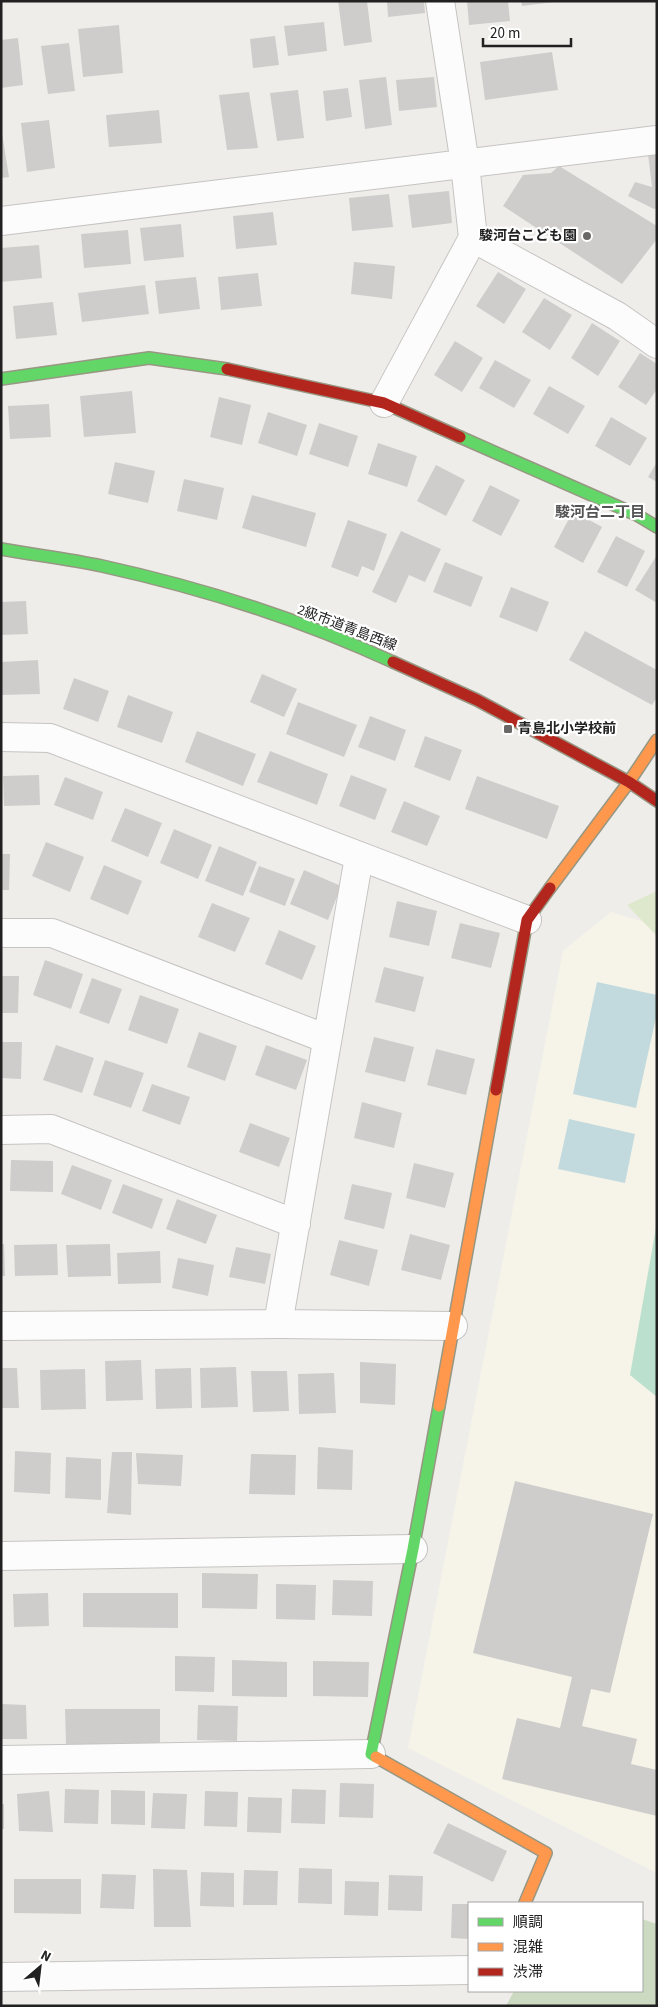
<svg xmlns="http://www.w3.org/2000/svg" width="658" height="2007" font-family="'Source Sans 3','Noto Sans JP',sans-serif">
  <rect width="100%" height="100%" fill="#efedea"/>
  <path fill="#f6f4e8" d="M611,912L657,926V1873L408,1748L563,951Z"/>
  <path fill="#dee8cd" d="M657,891V936L627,905Z"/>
  <path fill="#cddac2" d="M642,1919L657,1924V2006H506L514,1991H642Z"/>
  <path fill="#bbe0cd" d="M657,1222V1397L630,1375Z"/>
  <path fill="#c2dade" d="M597,982L657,995V1013L636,1108L573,1094Z
    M569,1119L635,1134L625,1183L558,1169Z"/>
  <path fill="#cfcdcb" d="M338,1H367L372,42L344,46Z
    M387,1H424L425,13L388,17Z
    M467,1H508L510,21L469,25Z
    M521,1H554V2L522,6Z
    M324,22L327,51L288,56L284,26Z
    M119,25L123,73L83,77L78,29Z
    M275,36L279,65L253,68L250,39Z
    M18,38L23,85L1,88V40Z
    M69,43L75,91L48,94L41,46Z
    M552,52L558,90L485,100L480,62Z
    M386,77L392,125L365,129L359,80Z
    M434,77L437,107L399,111L396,80Z
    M348,88L352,117L326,121L323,91Z
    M298,90L304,138L277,141L270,93Z
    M249,92L258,148L227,150L219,95Z
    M159,110L162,143L109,147L106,115Z
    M49,120L55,168L27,172L21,123Z
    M1,127L9,177L1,178Z
    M657,153V208L654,209L628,196L635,182L652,187L648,154Z
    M559,166L657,226V239L622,284L503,206L523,175L551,173Z
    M449,191L452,223L412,228L408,195Z
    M389,194L393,227L352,231L349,198Z
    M273,212L277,245L236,249L233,216Z
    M181,224L184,257L144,261L140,228Z
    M128,230L131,264L84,268L81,234Z
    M39,245L42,278L1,282V248Z
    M354,262L395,266L392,299L351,294Z
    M498,272L526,289L504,324L476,306Z
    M258,273L262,306L221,310L218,277Z
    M196,277L200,309L159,314L155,281Z
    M145,285L149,314L82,322L78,293Z
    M544,298L572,315L550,350L522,332Z
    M53,302L57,335L16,339L13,306Z
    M592,323L620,341L598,376L571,358Z
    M455,341L483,358L462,392L434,375Z
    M640,353L657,364V389L646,405L618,387Z
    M495,360L531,380L514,408L479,388Z
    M549,386L585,406L568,434L533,414Z
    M132,391L136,433L84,437L80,396Z
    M219,397L251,405L242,445L210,437Z
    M49,404L51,437L10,439L8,406Z
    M268,412L307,425L297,456L258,443Z
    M611,417L647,438L630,466L595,446Z
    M319,423L358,436L348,467L309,454Z
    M378,443L417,456L407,487L368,474Z
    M115,462L155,471L148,503L108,494Z
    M657,462V482L648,477Z
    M436,465L465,480L446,516L417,501Z
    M184,479L224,488L217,520L177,511Z
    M490,485L520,500L501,536L472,521Z
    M252,495L316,513L306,547L242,528Z
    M573,511L602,527L583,563L554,547Z
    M348,520L387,534L374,571L362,566L358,577L331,567Z
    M401,531L441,549L425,582L409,575L396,603L372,592Z
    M616,536L645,551L627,587L597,572Z
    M657,555V603L635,590Z
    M445,562L483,577L471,607L433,592Z
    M511,587L549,602L537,632L499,617Z
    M26,601L28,634L1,635V602Z
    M585,631L657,670V697L652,705L569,660Z
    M38,660L40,694L1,695V662Z
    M262,674L297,689L284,717L250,702Z
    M74,678L109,691L98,722L63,709Z
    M128,695L173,712L162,743L117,727Z
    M298,702L357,725L344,757L286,734Z
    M370,716L406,730L395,761L358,747Z
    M197,731L256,754L243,786L185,762Z
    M425,736L462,750L450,781L414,767Z
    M270,751L328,774L317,805L257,782Z
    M39,775L40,805L4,806L3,776Z
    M351,775L387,789L375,820L339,806Z
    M477,776L559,806L547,839L465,809Z
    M65,777L103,792L93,820L54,805Z
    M404,801L440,816L427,846L391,832Z
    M125,808L162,823L148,857L111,841Z
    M174,829L212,845L198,879L160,863Z
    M46,842L84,857L70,892L32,876Z
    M219,846L257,862L243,896L205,881Z
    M1,854H10L9,890H1Z
    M104,865L142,881L128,915L90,899Z
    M259,866L295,879L285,906L249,892Z
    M304,870L341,886L328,920L290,904Z
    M397,901L437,911L429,946L389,937Z
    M212,903L250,918L235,952L198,937Z
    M460,923L500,933L491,968L451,958Z
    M279,930L316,946L302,980L265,964Z
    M45,960L83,974L71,1009L33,995Z
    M384,967L424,977L415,1012L375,1002Z
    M1,976H19L18,1013H1Z
    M92,978L122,989L109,1024L79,1013Z
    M140,995L179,1009L167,1044L128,1030Z
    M199,1032L237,1046L225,1081L187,1067Z
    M374,1037L414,1047L405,1082L365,1072Z
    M1,1042H22L21,1079L1,1078Z
    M56,1045L94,1058L82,1093L43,1080Z
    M266,1045L307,1060L296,1090L255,1075Z
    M436,1049L475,1059L466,1095L427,1085Z
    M105,1060L144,1073L131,1108L93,1095Z
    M152,1084L190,1097L180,1125L142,1111Z
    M362,1102L402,1113L394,1148L354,1138Z
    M250,1123L290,1138L279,1167L239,1152Z
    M11,1160L53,1161V1192L10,1191Z
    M414,1163L454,1173L445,1208L406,1198Z
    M72,1165L112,1180L101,1210L61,1194Z
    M123,1184L163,1199L152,1229L112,1213Z
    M352,1184L392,1193L384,1229L344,1219Z
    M177,1199L217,1215L206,1244L166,1229Z
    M410,1234L450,1245L441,1280L401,1270Z
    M339,1240L378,1250L369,1286L330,1275Z
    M1,1244H4L5,1276H1Z
    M57,1244L58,1275L15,1276L14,1245Z
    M110,1244L111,1276L68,1277L66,1245Z
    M236,1247L271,1254L265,1284L229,1277Z
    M160,1251L161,1283L118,1284L117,1253Z
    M178,1258L214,1265L208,1296L172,1288Z
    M141,1360L143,1400L106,1401L105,1361Z
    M360,1362L396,1364L395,1405L360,1403Z
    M236,1367L238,1407L201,1408L200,1368Z
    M1,1368H17L19,1408H1Z
    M191,1368L192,1408L156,1409L155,1369Z
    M85,1369L86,1409L41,1410L40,1370Z
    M251,1371H287L289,1411L253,1412Z
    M334,1373L336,1413L299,1414L298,1374Z
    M318,1447L353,1450L352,1490L317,1489Z
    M15,1451L51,1453L50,1494L14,1492Z
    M112,1452H132L131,1515L107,1513Z
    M136,1453L183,1455L181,1486L138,1484Z
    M251,1454L296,1455L295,1495L249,1494Z
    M66,1457L101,1459V1500L65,1498Z
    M515,1481L653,1514L610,1693L591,1689L582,1726L637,1739L631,1764L657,1770V1816L502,1779L517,1718L560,1728L572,1677L473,1653Z
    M202,1573L258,1574L257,1609L202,1608Z
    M333,1580L373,1581L372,1616L332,1615Z
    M276,1584L316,1585L315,1620L276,1619Z
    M48,1593L49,1626L14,1627L13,1594Z
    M83,1593H178V1628L83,1627Z
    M175,1656L215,1657L214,1692L175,1691Z
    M232,1660L287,1662V1697L232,1696Z
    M313,1661L369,1662L368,1697L313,1696Z
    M1,1704L26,1705L27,1739H1Z
    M198,1705L238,1706L237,1741L197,1740Z
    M65,1709H160V1744H66Z
    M340,1783L374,1784L373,1818L339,1817Z
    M65,1789L99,1790L98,1824L64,1823Z
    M292,1789L326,1790L325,1824L291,1823Z
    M111,1790L145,1791V1825L111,1824Z
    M49,1791L53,1832L19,1831L17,1794Z
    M205,1791L238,1792L237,1827L204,1826Z
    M153,1793L187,1794L185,1829L151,1828Z
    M248,1797L282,1798L281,1833L247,1832Z
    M1,1804H4V1829H1Z
    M448,1823L507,1851L493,1882L433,1853Z
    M299,1868L332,1869V1904L298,1903Z
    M153,1869L187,1870L191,1927H154Z
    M244,1870L278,1871L277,1905H243Z
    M201,1872L234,1873V1907L200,1906Z
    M102,1874L136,1875L134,1909L100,1908Z
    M389,1875L423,1876L422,1911L388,1910Z
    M14,1879H81V1914L14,1913Z
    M345,1881L379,1882L378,1916L344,1915Z
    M452,1904H469V1939L451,1938Z"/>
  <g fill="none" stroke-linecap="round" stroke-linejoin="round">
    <g stroke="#c5c4c2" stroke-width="30">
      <path id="street" d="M1,221L657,140
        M473,238L617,316L657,344
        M384,403L473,238L465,164L440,1
        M1,737L50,738L527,920
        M1,933H52L327,1039
        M1,1130L51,1129L296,1224
        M278,1324L359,857
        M1,1326L278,1324L453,1326
        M1,1556L413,1549
        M1,1760L371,1754
        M1,1977L469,1970"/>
    </g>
    <g stroke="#979783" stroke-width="14">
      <path id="fast" d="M1,379L149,358L227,369
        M460,437L637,515L657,527
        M1,549C35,555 69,559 102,566C202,588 300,619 393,662
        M376,1757L371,1754L413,1549L439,1406"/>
    </g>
    <g stroke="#979783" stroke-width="14">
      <path id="slow" d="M550,888L629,782L657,740
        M439,1406L496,1090
        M376,1757L546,1853L525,1903"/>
    </g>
    <g stroke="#979783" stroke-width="14">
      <path id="jam" d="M227,369L384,403L460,437
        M393,662L477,700L629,782L657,801
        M496,1090L527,920L550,888"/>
    </g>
    <use href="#street" stroke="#fdfcfc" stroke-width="28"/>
    <use href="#fast" stroke="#63d668" stroke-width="11"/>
    <use href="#slow" stroke="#ff974d" stroke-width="11"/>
    <use href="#jam" stroke="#b3261e" stroke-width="11"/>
  </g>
  <g fill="#696867" stroke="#fff" stroke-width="2">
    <circle cx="587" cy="236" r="5"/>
    <rect x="503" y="724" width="10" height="10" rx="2.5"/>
  </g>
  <g text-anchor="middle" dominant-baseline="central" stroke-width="4.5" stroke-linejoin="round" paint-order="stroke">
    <g font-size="14" font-weight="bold" fill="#212121" stroke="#fff" text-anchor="end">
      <text x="577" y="236">駿河台こども園</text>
      <text x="518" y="729" text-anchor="start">青島北小学校前</text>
    </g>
    <g font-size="14" fill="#212121" stroke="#fff">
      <text transform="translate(347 628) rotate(21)">2級市道青島西線</text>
    </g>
    <g font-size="15" font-weight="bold" fill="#545454" stroke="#fff">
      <text x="600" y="512">駿河台二丁目</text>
    </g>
  </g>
  <rect width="658" height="2007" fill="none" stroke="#212121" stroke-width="5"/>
  <rect x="468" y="1902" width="175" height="90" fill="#ffffff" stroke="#a6a6a6"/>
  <rect x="478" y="1918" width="25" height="8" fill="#63d668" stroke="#a6a6a6"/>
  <text x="513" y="1927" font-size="15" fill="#212121">順調</text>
  <rect x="478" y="1943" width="25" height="8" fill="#ff974d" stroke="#a6a6a6"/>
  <text x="513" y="1952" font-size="15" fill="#212121">混雑</text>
  <rect x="478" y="1968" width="25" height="8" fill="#b3261e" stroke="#a6a6a6"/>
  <text x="513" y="1977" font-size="15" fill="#212121">渋滞</text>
  <g transform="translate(40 1967) rotate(28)" stroke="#ffffff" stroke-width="4" paint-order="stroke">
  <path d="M0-4L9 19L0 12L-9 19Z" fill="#212121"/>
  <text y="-8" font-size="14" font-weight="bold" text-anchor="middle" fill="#212121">N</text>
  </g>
  <path d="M483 38v8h88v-8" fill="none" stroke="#212121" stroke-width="2.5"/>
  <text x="490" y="38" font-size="15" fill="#212121" stroke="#ffffff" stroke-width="4" paint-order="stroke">20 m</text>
</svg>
